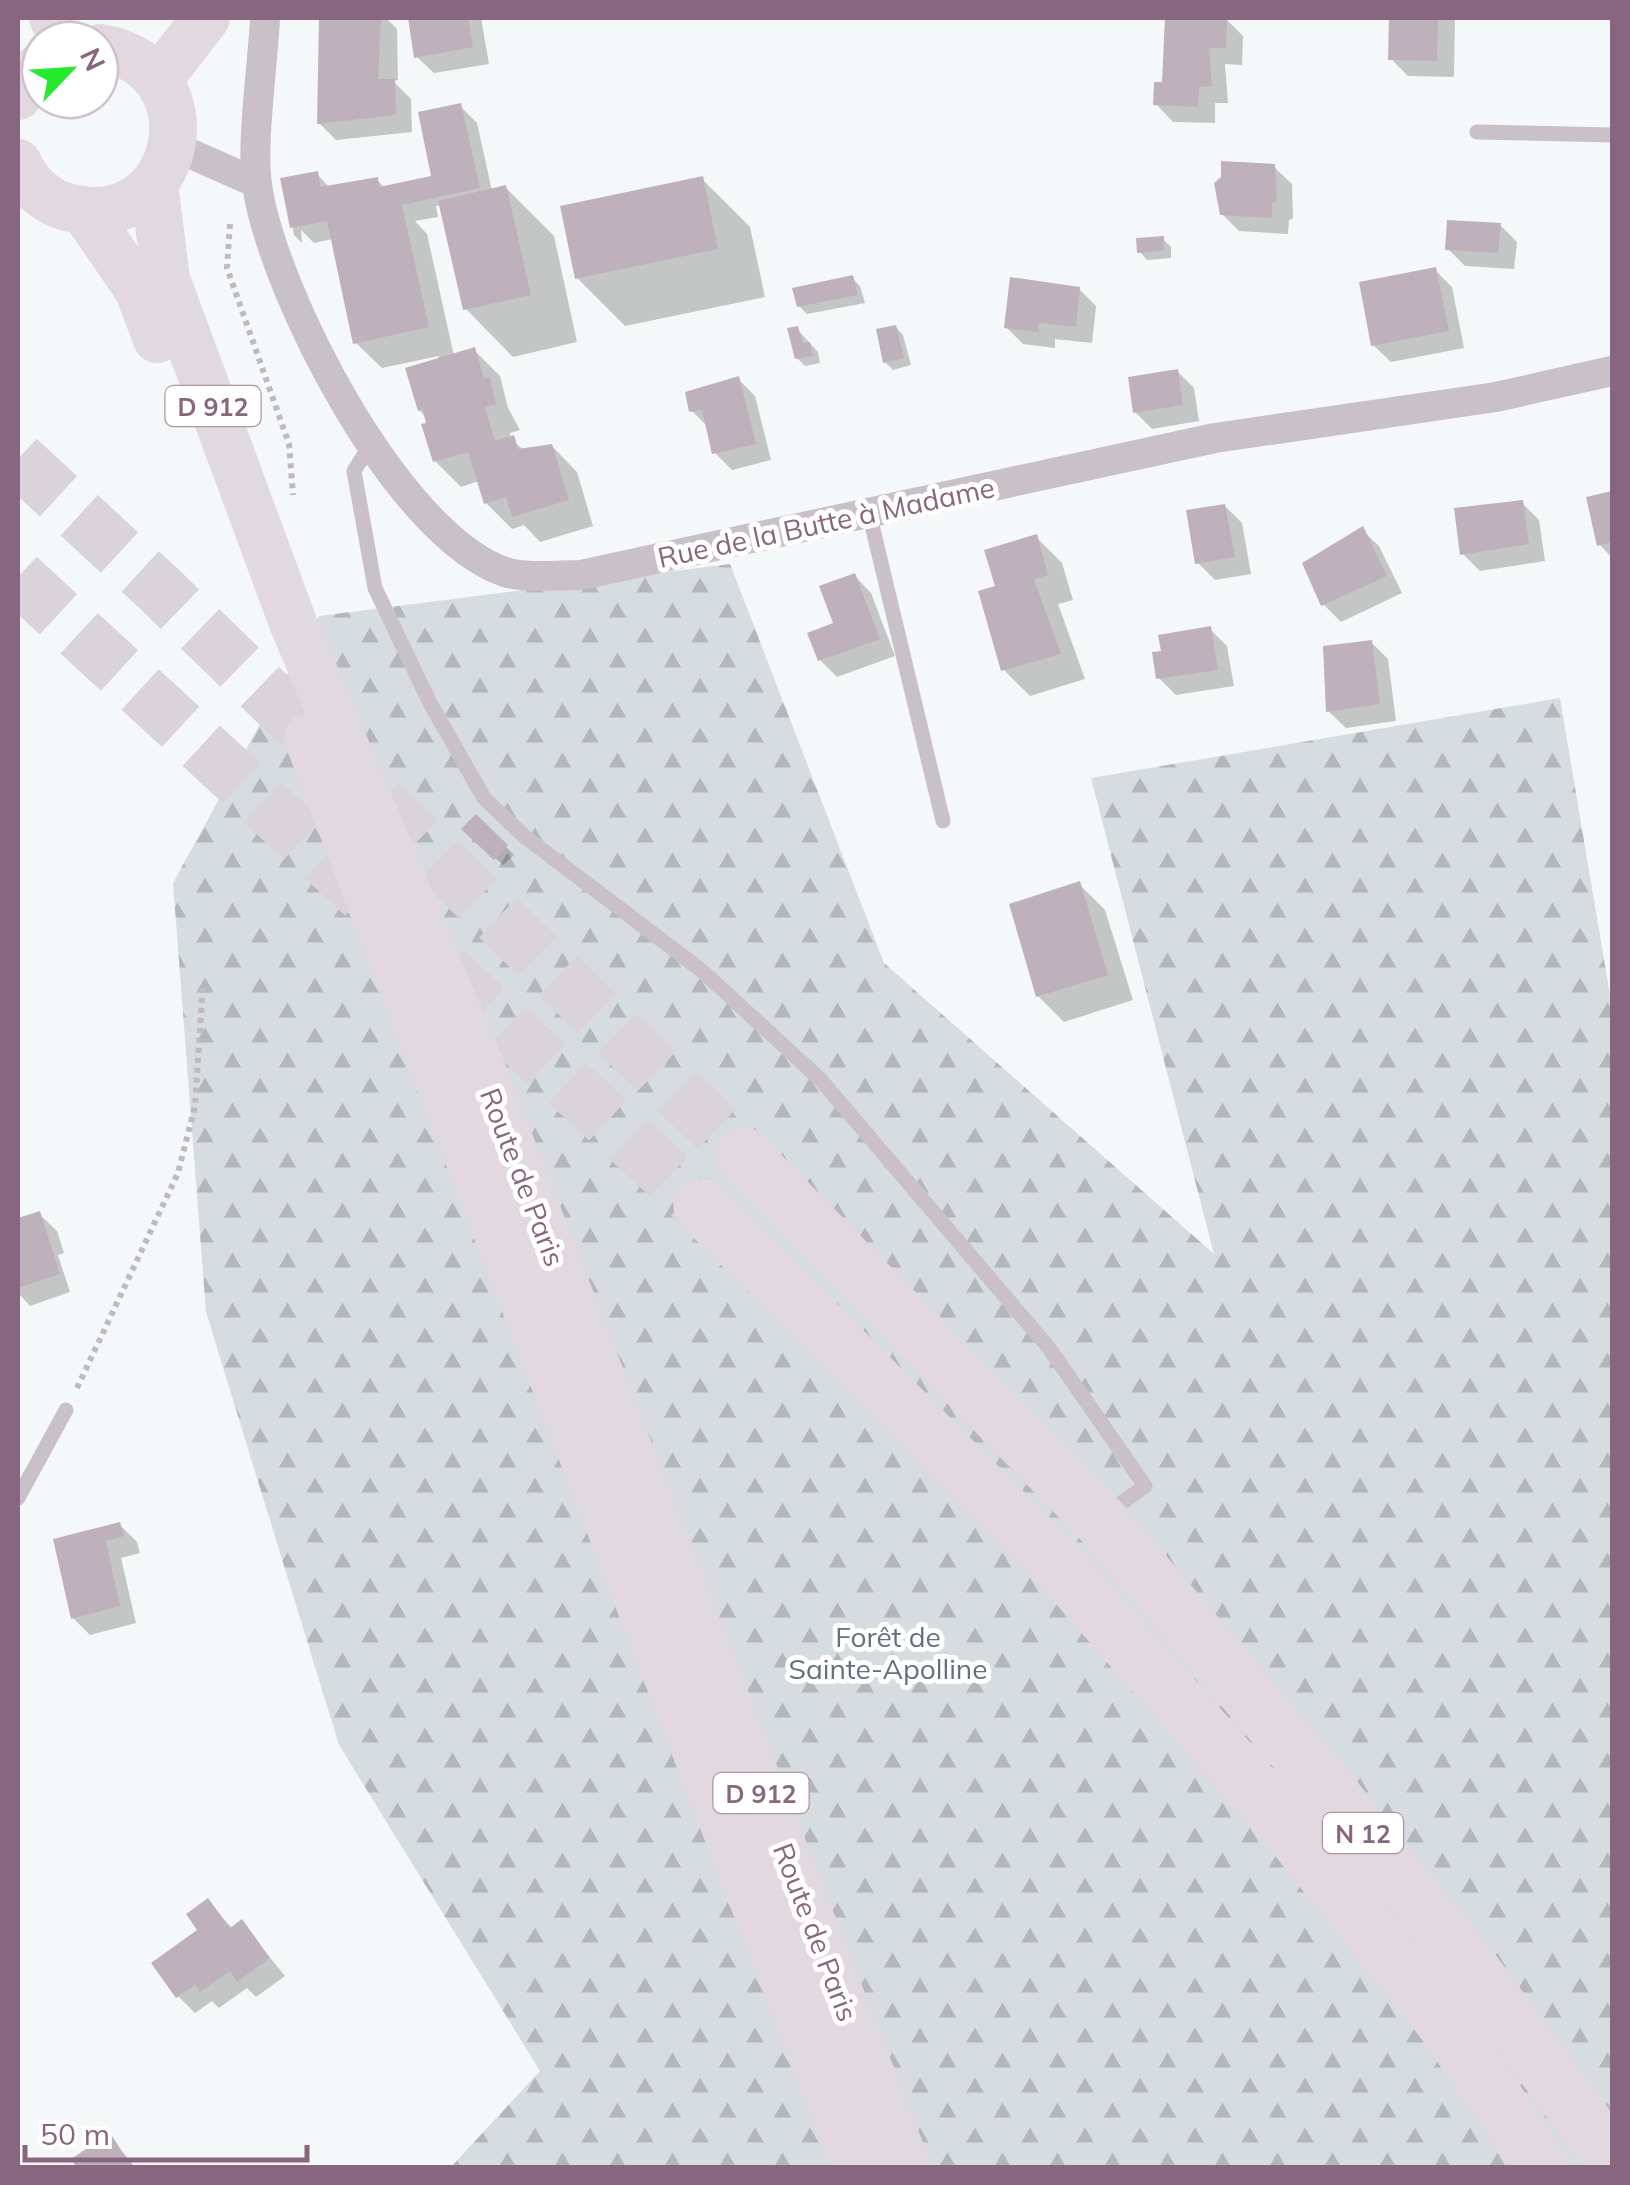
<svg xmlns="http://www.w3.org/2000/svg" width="1630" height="2185" font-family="Mulish,sans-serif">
  <defs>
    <pattern id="forest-firs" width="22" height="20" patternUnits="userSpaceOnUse" patternTransform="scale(2.5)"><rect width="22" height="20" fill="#d6dce0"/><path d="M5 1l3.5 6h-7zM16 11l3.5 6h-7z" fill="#b3b6bb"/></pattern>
  </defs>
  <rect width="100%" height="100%" fill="#f5f8f8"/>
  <path fill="url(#forest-firs)" d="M730,564L884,963L1214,1254L1091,778L1560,698L1612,1007V2167H451L540,2071L339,1745L206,1312L173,883L319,616Z"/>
  <path fill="#0003" d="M321,18H386L397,29L398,80L393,81L411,99L412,132L336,140L319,123Z
    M411,18H481L489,64L434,73L416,56Z
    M1168,18L1226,19L1243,36L1242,65L1225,64L1228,103H1215V123L1173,122L1156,104L1164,85Z
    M1392,18H1455L1454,77L1408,76L1391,59Z
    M460,106L477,123L492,191L506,188L554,236L577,342L513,357L465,308L441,205L436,206L438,217L415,221L427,234L454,356L474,350L500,376L508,408L520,430L510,433L511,439L528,454L552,446L577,472L593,526L540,542L524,525L512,529L486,503L479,481L461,487L435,461L430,425L420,410L439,356L382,368L356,343L333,239L314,243L301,230L302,243L294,235L284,183L317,174L330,188L377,180L385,188L434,178Z
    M1274,167L1292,184L1293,218L1289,220L1288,234L1239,231L1222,214Z
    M702,179L750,227L765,297L625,326L577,278Z
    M1500,225L1517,242L1514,269L1465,266L1448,249Z
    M1163,239L1171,247V258L1147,260L1140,252Z
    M1435,270L1452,287L1464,348L1391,362L1373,345Z
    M852,278L860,286L865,303L807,314L799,306Z
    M1079,289L1096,306L1092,343L1055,339V348L1023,344L1006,327Z
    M896,327L903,335L911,365L893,370L885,362Z
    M797,329L818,352L820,363L805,366L797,358Z
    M1177,371L1194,388L1199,421L1152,429L1135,412Z
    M738,379L755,396L771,460L732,470L715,453L709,428L692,411Z
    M1612,494V558L1600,545L1589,499Z
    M1522,503L1539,520L1545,561L1480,571L1462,553Z
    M1225,506L1242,523L1251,574L1215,580L1198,563Z
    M1362,530L1379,546L1402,593L1341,622L1324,605L1305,564Z
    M1036,537L1062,563L1073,600L1058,604L1085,679L1030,696L1004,670L998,587Z
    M854,575L871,593L895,656L837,677L820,660Z
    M1210,629L1227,646L1234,686L1176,695L1159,678Z
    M1371,642L1388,659L1396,721L1346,728L1328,711Z
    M476,817L514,855L503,865L465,829Z
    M1079,884L1105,910L1133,1000L1064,1022L1038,996Z
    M39,1214L57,1231L64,1253L58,1255L70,1292L30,1306L18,1293V1221Z
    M120,1525L137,1542L140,1553L121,1558L136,1623L90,1635L73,1618L56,1541Z
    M208,1902L233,1929L241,1922L285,1976L256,1997L247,1988L219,2008L212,2001L195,2013L178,1996Z
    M109,2136L136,2168H80Z"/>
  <path fill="#beb1bc" d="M319,18H381L378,79H395L396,115L317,124Z
    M408,18H468L473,47L414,58Z
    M1165,18H1227L1226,48H1209L1212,86L1199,87L1198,107L1153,105L1154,82H1162Z
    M1389,18H1438L1437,61L1388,60Z
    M461,103L480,188L402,205L429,327L353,344L327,221L290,228L280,178L318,171L320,187L378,177L379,187L431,176L418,112Z
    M1221,161L1275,164L1277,202L1272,203V218L1220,215L1214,183L1221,177Z
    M703,176L718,249L575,279L560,206Z
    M506,185L531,295L463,310L438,201Z
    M1447,220L1501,223L1498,253L1445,250Z
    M1164,236V251L1137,253L1136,238Z
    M1436,267L1449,331L1371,346L1359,282Z
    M853,275L858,295L797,307L792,288Z
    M1010,277L1080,287L1076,327L1039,323L1038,332L1004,328Z
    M896,325L904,358L883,363L876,329Z
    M798,326L803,343L810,342L813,356L795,359L787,328Z
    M475,347L484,379L490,377L492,387L496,404L485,407L495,441L514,435L518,449L552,444L569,500L512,517L506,497L484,504L468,452L433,462L421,424L426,423L423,410L418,411L405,368Z
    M1178,369L1183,405L1133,413L1128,377Z
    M739,376L756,444L712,454L702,410L689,412L685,392Z
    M1612,491V542L1597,546L1586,497Z
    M1523,500L1529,544L1460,555L1454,508Z
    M1225,504L1235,557L1195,564L1186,510Z
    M1363,526L1387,576L1321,606L1302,563Z
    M1037,534L1048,575L1034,579L1061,654L1001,671L978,591L995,586L984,550Z
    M855,573L880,639L818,661L807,633L833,623L819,586Z
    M1211,626L1218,670L1156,679L1152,652L1161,651L1158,635Z
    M1372,640L1380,704L1326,712L1323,646Z
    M476,814L508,845L494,860L461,829Z
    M1080,881L1108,975L1036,997L1009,904Z
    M40,1211L60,1274L18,1288V1218Z
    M120,1522L124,1536L106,1541L120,1606L71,1619L53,1539Z
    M208,1898L230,1928L242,1919L270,1958L237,1982L230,1971L200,1992L195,1985L176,1998L151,1963L197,1930L186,1914Z
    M110,2133L133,2168H77L71,2159Z"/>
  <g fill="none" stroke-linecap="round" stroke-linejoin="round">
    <path stroke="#dad4da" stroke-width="55" stroke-dasharray="55 28" stroke-linecap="butt" d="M18,459L156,586L743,1155
      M18,577L701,1206"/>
    <path stroke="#c0b9be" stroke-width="6" stroke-dasharray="5 5" stroke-linecap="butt" d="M230,224L227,268L289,444L293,495
      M77,1388L178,1173L195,1106L203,984"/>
    <path stroke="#cac1c8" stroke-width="15" d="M1477,132L1612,135
      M371,444L354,471L375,588L430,703L484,798L524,836L701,970L820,1079L1049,1348L1145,1486L1105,1515
      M869,513L943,821
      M18,1498L66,1410"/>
    <path stroke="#cac1c8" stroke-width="30" d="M265,18C263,64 251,143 257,185C273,293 397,535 505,572C526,579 559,575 581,575L1215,438L1496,397L1612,371
      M173,146L257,183"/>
    <path stroke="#e2d9e0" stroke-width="42" d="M50,18L60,40"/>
    <path stroke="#e2d9e0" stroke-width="48" d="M158,80L206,18
      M18,96L40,66
      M18,163C26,183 45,201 67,207C183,239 218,66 100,48
      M154,184L166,279L293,623L483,1073L907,2168
      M85,212L138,289L157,339
      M308,738L856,2168"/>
    <path stroke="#e2d9e0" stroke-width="55" d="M743,1155L1099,1519L1327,1788L1477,1976L1612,2160
      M701,1206L1062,1569L1284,1823L1444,2023L1543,2168"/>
  </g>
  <g text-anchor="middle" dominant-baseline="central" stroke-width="10" stroke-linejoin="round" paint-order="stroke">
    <g fill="#fff" stroke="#ac94a5" stroke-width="2.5">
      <rect x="165.5" y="386" width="95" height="40" rx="8"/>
      <rect x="713.5" y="1773" width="95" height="40" rx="8"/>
      <rect x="1323" y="1813" width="80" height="40" rx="8"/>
    </g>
    <g font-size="25" font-weight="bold" fill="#88667f">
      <text x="213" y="406">D 912</text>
      <text x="761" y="1793">D 912</text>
      <text x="1363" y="1833">N 12</text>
    </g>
    <g font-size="28" fill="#88667f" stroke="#fff">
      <text transform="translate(826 522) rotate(-12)">Rue de la Butte à Madame</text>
      <text transform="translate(523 1177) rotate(69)">Route de Paris</text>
      <text transform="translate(816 1932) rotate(69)">Route de Paris</text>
    </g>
    <g font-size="28" fill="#656f7e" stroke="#fff">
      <text x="888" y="1636">Forêt de<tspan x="888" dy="32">Sainte-Apolline</tspan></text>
    </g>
  </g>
  <rect width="1630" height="2185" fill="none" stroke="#88667f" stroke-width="40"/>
  <g transform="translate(70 70) rotate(65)"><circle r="48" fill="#ffffff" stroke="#cfc2cc" stroke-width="2.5"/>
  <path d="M0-8L18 38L0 25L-18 38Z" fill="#24ea2c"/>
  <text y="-15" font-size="28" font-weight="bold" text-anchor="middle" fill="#88667f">N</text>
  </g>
  <path d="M25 2145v15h282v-15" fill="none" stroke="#88667f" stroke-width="5"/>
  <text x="40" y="2145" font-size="30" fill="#88667f" stroke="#ffffff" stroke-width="8" paint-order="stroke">50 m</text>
</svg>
